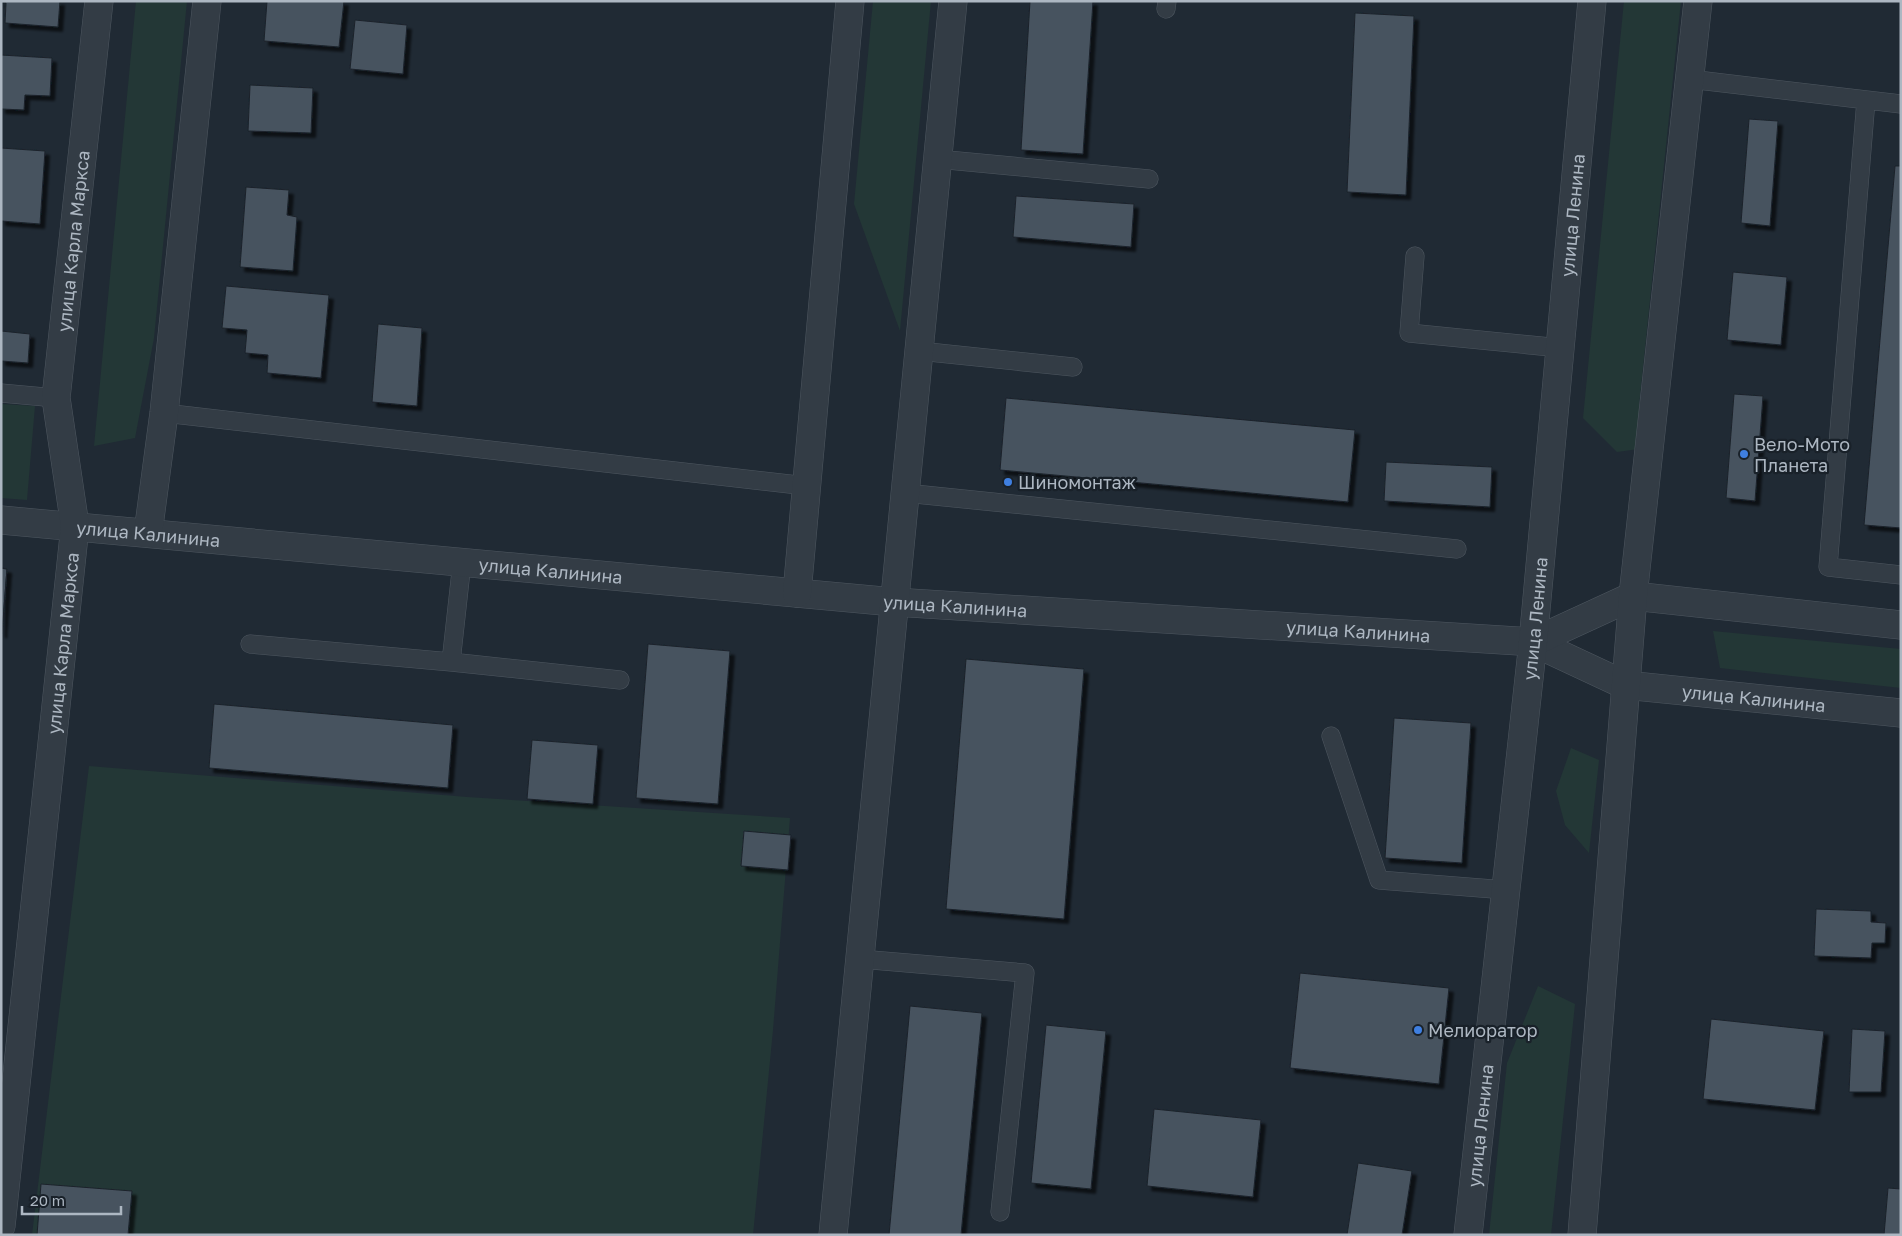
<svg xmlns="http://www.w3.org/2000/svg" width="1902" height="1236" font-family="'Golos Text',sans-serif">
  <defs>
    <filter id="shadow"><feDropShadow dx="4.5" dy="4.5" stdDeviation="1" flood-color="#0009"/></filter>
  </defs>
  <rect width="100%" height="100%" fill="#202a34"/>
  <path fill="#233736" d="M136,1H187L154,338L135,438L94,446Z
    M873,1H931L900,331L854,204Z
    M1624,1H1681L1639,406V449L1617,452L1583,418Z
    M1,404L35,406L27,500L1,498Z
    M1713,631L1901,649V688L1720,668Z
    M1571,748L1599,760L1589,853L1565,825L1556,791Z
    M89,766L467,797L790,818L773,1030L753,1235H32Z
    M1538,986L1575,1004L1551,1235H1489L1507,1063Z"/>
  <path fill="#46525e" stroke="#1b232b" filter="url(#shadow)" d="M1,1H60L58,27L5,23L6,3H1Z
    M267,1H344L339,47L264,41Z
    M1030,1H1093L1083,154L1021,150Z
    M1355,13L1414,16L1406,195L1347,192Z
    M355,20L407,25L403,74L350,69Z
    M1,55L52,58L50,96L25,95L24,110L1,109Z
    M250,85L313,88L311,133L248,131Z
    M1749,119L1778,121L1770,226L1741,223Z
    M1,148L45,151L40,224L1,221Z
    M1895,166H1901V528L1864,525Z
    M246,187L289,190L287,215L297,217L293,271L240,267Z
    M1016,196L1134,204L1131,247L1013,237Z
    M1733,272L1787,277L1781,345L1727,340Z
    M226,286L329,295L321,378L267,373L268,355L245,353L247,330L222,328Z
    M378,324L422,328L417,406L372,402Z
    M1,331L30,334L28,363L1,361Z
    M1734,394L1763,396L1755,501L1726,498Z
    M1006,398L1355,430L1348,502L1000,470Z
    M1386,462L1492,467L1490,507L1384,501Z
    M1,568L7,569L2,634L1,633Z
    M1,568L7,569L2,634L1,633Z
    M648,644L730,651L718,804L636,798Z
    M966,659L1084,669L1064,919L946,909Z
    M214,704L453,725L448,788L209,768Z
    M1394,718L1471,723L1462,863L1385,858Z
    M532,740L598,745L593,804L527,799Z
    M744,831L791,835L788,870L741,866Z
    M1816,909L1871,911V922L1886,923L1885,943H1872L1871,958L1814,956Z
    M1300,973L1449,988L1439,1084L1290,1068Z
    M910,1006L982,1013L961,1235H889Z
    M1711,1019L1824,1031L1815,1110L1703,1099Z
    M1046,1025L1106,1031L1091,1189L1031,1183Z
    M1852,1029L1885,1031L1881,1092H1849Z
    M1154,1109L1261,1120L1253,1197L1147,1186Z
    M1358,1163L1412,1171L1402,1235H1347Z
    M41,1184L132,1191L128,1235H37Z
    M1888,1188L1901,1189V1235H1884Z"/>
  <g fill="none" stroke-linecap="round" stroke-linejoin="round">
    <g stroke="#4e5760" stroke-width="19">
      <path id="service" d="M1166,9L1167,1
        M1689,79L1901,104
        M1866,100L1828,567L1901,575
        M937,159L1149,179
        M1415,256L1409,333L1561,348
        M919,351L1073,367
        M1,393L56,398
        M164,413L807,486
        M905,493L1457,549
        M250,644L451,662L462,562
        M451,662L620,680
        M1331,736L1379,880L1506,890
        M860,959L1025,973L1000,1212"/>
    </g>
    <g stroke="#4e5760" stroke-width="29">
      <g id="minor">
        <path id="s1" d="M1,520L894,602L1533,642L1625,685L1901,713"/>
        <path d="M148,533L164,413L207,1"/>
        <path d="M797,593L850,1"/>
        <path d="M1533,642L1633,596L1901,625"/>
        <path id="s2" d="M1,1226L75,526L56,398L99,1"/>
        <path d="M833,1235L953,1"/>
      </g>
    </g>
    <g stroke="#4e5760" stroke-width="29">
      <g id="tertiary">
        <path id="s3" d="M1468,1235L1533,642L1592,1"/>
        <path d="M1582,1235L1633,596L1698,1"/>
      </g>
    </g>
    <use href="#service" stroke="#333c45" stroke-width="18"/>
    <use href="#minor" stroke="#333c45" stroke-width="28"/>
    <use href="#tertiary" stroke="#333c45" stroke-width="28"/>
  </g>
  <g fill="#3f7fe0" stroke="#192129" stroke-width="2">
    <circle cx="1744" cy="454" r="5"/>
    <circle cx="1008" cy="482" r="5"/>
    <circle cx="1418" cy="1030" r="5"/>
  </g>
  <g text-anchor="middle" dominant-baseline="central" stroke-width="4.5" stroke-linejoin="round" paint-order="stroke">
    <g font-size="18" fill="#adb7c2" stroke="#192129">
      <text stroke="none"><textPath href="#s3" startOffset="1025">улица Ленина</textPath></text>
      <text stroke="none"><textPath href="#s2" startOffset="991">улица Карла Маркса</textPath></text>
      <text stroke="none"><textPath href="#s1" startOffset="148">улица Калинина</textPath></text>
      <text stroke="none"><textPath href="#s1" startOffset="552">улица Калинина</textPath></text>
      <text stroke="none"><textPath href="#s1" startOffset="958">улица Калинина</textPath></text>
      <text stroke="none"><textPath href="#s3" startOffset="620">улица Ленина</textPath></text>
      <text stroke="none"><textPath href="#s1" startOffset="1362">улица Калинина</textPath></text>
      <text stroke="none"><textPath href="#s2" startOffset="586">улица Карла Маркса</textPath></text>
      <text stroke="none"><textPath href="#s1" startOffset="1768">улица Калинина</textPath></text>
      <text stroke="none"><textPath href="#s3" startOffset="110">улица Ленина</textPath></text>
    </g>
    <g font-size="18" fill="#adb7c2" stroke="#192129" text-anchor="start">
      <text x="1754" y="444">Вело-Мото<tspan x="1754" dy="21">Планета</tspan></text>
      <text x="1018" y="482">Шиномонтаж</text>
      <text x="1428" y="1030">Мелиоратор</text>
    </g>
  </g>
  <rect width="1902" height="1236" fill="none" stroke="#adb7c2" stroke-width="5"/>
  <path d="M22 1206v8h99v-8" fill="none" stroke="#adb7c2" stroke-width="2.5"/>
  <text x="30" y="1206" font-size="15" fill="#adb7c2" stroke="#192129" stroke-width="4" paint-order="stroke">20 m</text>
</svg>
